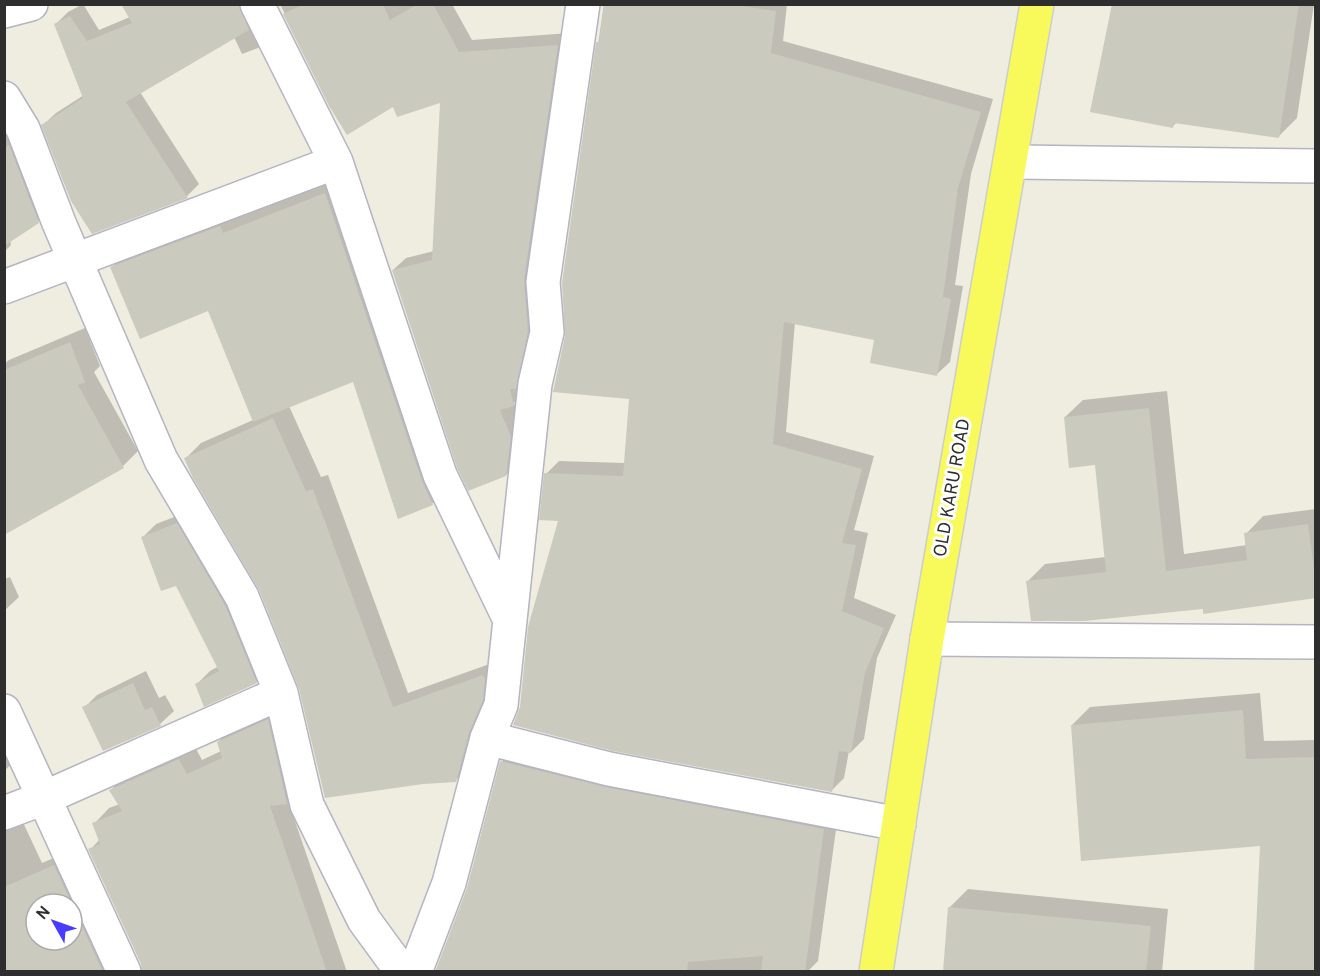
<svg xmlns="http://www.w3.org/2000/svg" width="1320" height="976" font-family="Overpass,sans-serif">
  <rect width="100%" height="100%" fill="#efece0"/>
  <path fill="#0003" fill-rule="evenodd" d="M83,4L99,30L130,17L123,4H254L270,35L258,48L242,54L234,37L140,92L199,184L187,196L93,232L43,125L56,113L84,95L56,24L68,12Z
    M280,4H452L472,40L570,33L525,392L514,403L522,423L518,462L506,475L393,270L406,258L434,251L442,101L394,104L330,105Z
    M604,4H787L783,41L993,99L971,174L955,285L963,286L950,362L937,374L876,338L795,322L786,432L874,456L854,530L868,533L854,598L896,615L877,658L864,739L851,752L849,751L844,778L831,791L521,707L560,520L546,474L559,461L625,463L631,398L567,336L563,283Z
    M1113,4H1314L1297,118L1278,137L1177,122L1172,127Z
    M4,103L50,209L38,221L10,240L11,245L4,252Z
    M342,177L450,486L433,503L399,517L354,380L289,406L321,477L328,475L408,693L498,661L471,765L456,780L423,782L301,688L261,589L186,458L201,443L253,420L209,309L112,267L129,250L237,209L240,217Z
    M85,328L100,366L94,372L138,451L123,466L4,402V364L9,360Z
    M1167,391L1184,554L1247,545L1246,534L1263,516L1316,509V597L1204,607L1028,581L1045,564L1106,557L1096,464L1065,417L1083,400Z
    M190,511L269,669L256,682L197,684L210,671L219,666L177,584L143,537L156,524Z
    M10,577L19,597L4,611V579Z
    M146,671L159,698L165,695L174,711L160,724L103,750L84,708L97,695Z
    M1260,693L1264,741L1316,740V972L1262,844L1072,725L1090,707Z
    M283,705L302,787L288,801L347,972H144L143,964L90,850L100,839L94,824L109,808L120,804L111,790L126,775L194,745L202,760L221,751L218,742L234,727Z
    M4,724L24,753L4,771Z
    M516,747L838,815L818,961L807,972H436L468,890L502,762Z
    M4,808L20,816L42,863L70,851L128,972H4ZM36,904H72V940H36Z
    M968,889L1168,909L1162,972H945L950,907Z"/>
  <path fill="#cbcabe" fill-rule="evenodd" d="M121,4H239L249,30L126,102L188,198L92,234L71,201L41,125L83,98L54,24L70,16L87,41L132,23Z
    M304,4H383L390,20L418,4H433L459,52L558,45L524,280L528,331L516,389H510L514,406L500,410L511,437L506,476L468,491L457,468L392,270L432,260L440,103L397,117L393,107L347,135L329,106L283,14Z
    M604,4H729L776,11L771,53L981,112L958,188L943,297L951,299L937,376L870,363L874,340L784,322L773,444L862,469L842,543L856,545L842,611L884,628L865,673L851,753L839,751L832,792L613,751L513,725L520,707L528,627L558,521L539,520L544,473L623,476L629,399L553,392L565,336L562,283L596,42H599Z
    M1112,4H1299L1279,138L1174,123L1173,128L1090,112Z
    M9,145L39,223L4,246V148Z
    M325,193L422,481L433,505L398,519L353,382L253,422L208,311L140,339L110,267L220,226L223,233Z
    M70,342L85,382L78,385L124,468L4,535V370Z
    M1149,408L1166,571L1247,560L1244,533L1308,524L1316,583V598L1203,614V609L1084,621H1031L1026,581L1106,572L1095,465L1069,468L1064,417Z
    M273,418L306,491L313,489L393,707L483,675L485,680L483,700L469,733L456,782L423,784L325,798L299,689L259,590L193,478L184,458Z
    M177,523L225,605L257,683L204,707L195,684L219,671L176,586L161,591L141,537Z
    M133,683L145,710L152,707L161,726L103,751L82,707Z
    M1243,710L1246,759L1316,757V972H1254L1260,846L1081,861L1071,725Z
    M268,719L287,804L270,806L327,972H142L141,964L88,849L100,844L92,823L122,811L109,790L179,759L187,774L222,758L217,742Z
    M500,761L606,787L824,829L805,972H761L763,956L688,962L687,972H435L467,888Z
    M54,865L103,972H4V887ZM36,904H72V940H36Z
    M948,907L1151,926L1146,972H943Z"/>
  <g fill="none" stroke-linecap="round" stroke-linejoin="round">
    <g stroke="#b4b4c2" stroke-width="36">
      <path id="street" d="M257,4L336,162L440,475L510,620
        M4,11L31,4
        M4,98L23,129L59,223L161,460L242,597L281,693L307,805L364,920L402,972
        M1010,162L1316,166
        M4,287L336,162
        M927,639L1316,642
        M4,711L124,972
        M487,738L609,769L899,824
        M4,813L44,798L281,693
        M415,972L449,883L487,738L501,705L535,384L547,332L543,282L583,4"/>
    </g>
    <g stroke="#cdcdcd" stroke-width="36">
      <path id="primary" d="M876,972L927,639L1037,4"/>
    </g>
    <use href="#street" stroke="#fff" stroke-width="33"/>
    <use href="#primary" stroke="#f8f95b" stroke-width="33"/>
  </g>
  <g text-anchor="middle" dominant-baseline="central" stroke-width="6" stroke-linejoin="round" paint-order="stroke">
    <g font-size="18" fill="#2e2e2e" stroke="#fff">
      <text transform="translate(953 488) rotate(-80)">OLD KARU ROAD</text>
    </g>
  </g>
  <rect width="1320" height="976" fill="none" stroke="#2e2e2e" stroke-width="12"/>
  <g transform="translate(54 922) rotate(310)"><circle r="28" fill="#ffffff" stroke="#ababab" stroke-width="1.5"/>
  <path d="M0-4.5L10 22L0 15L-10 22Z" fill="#483dff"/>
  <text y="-9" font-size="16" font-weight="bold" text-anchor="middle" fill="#2e2e2e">N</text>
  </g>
</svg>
